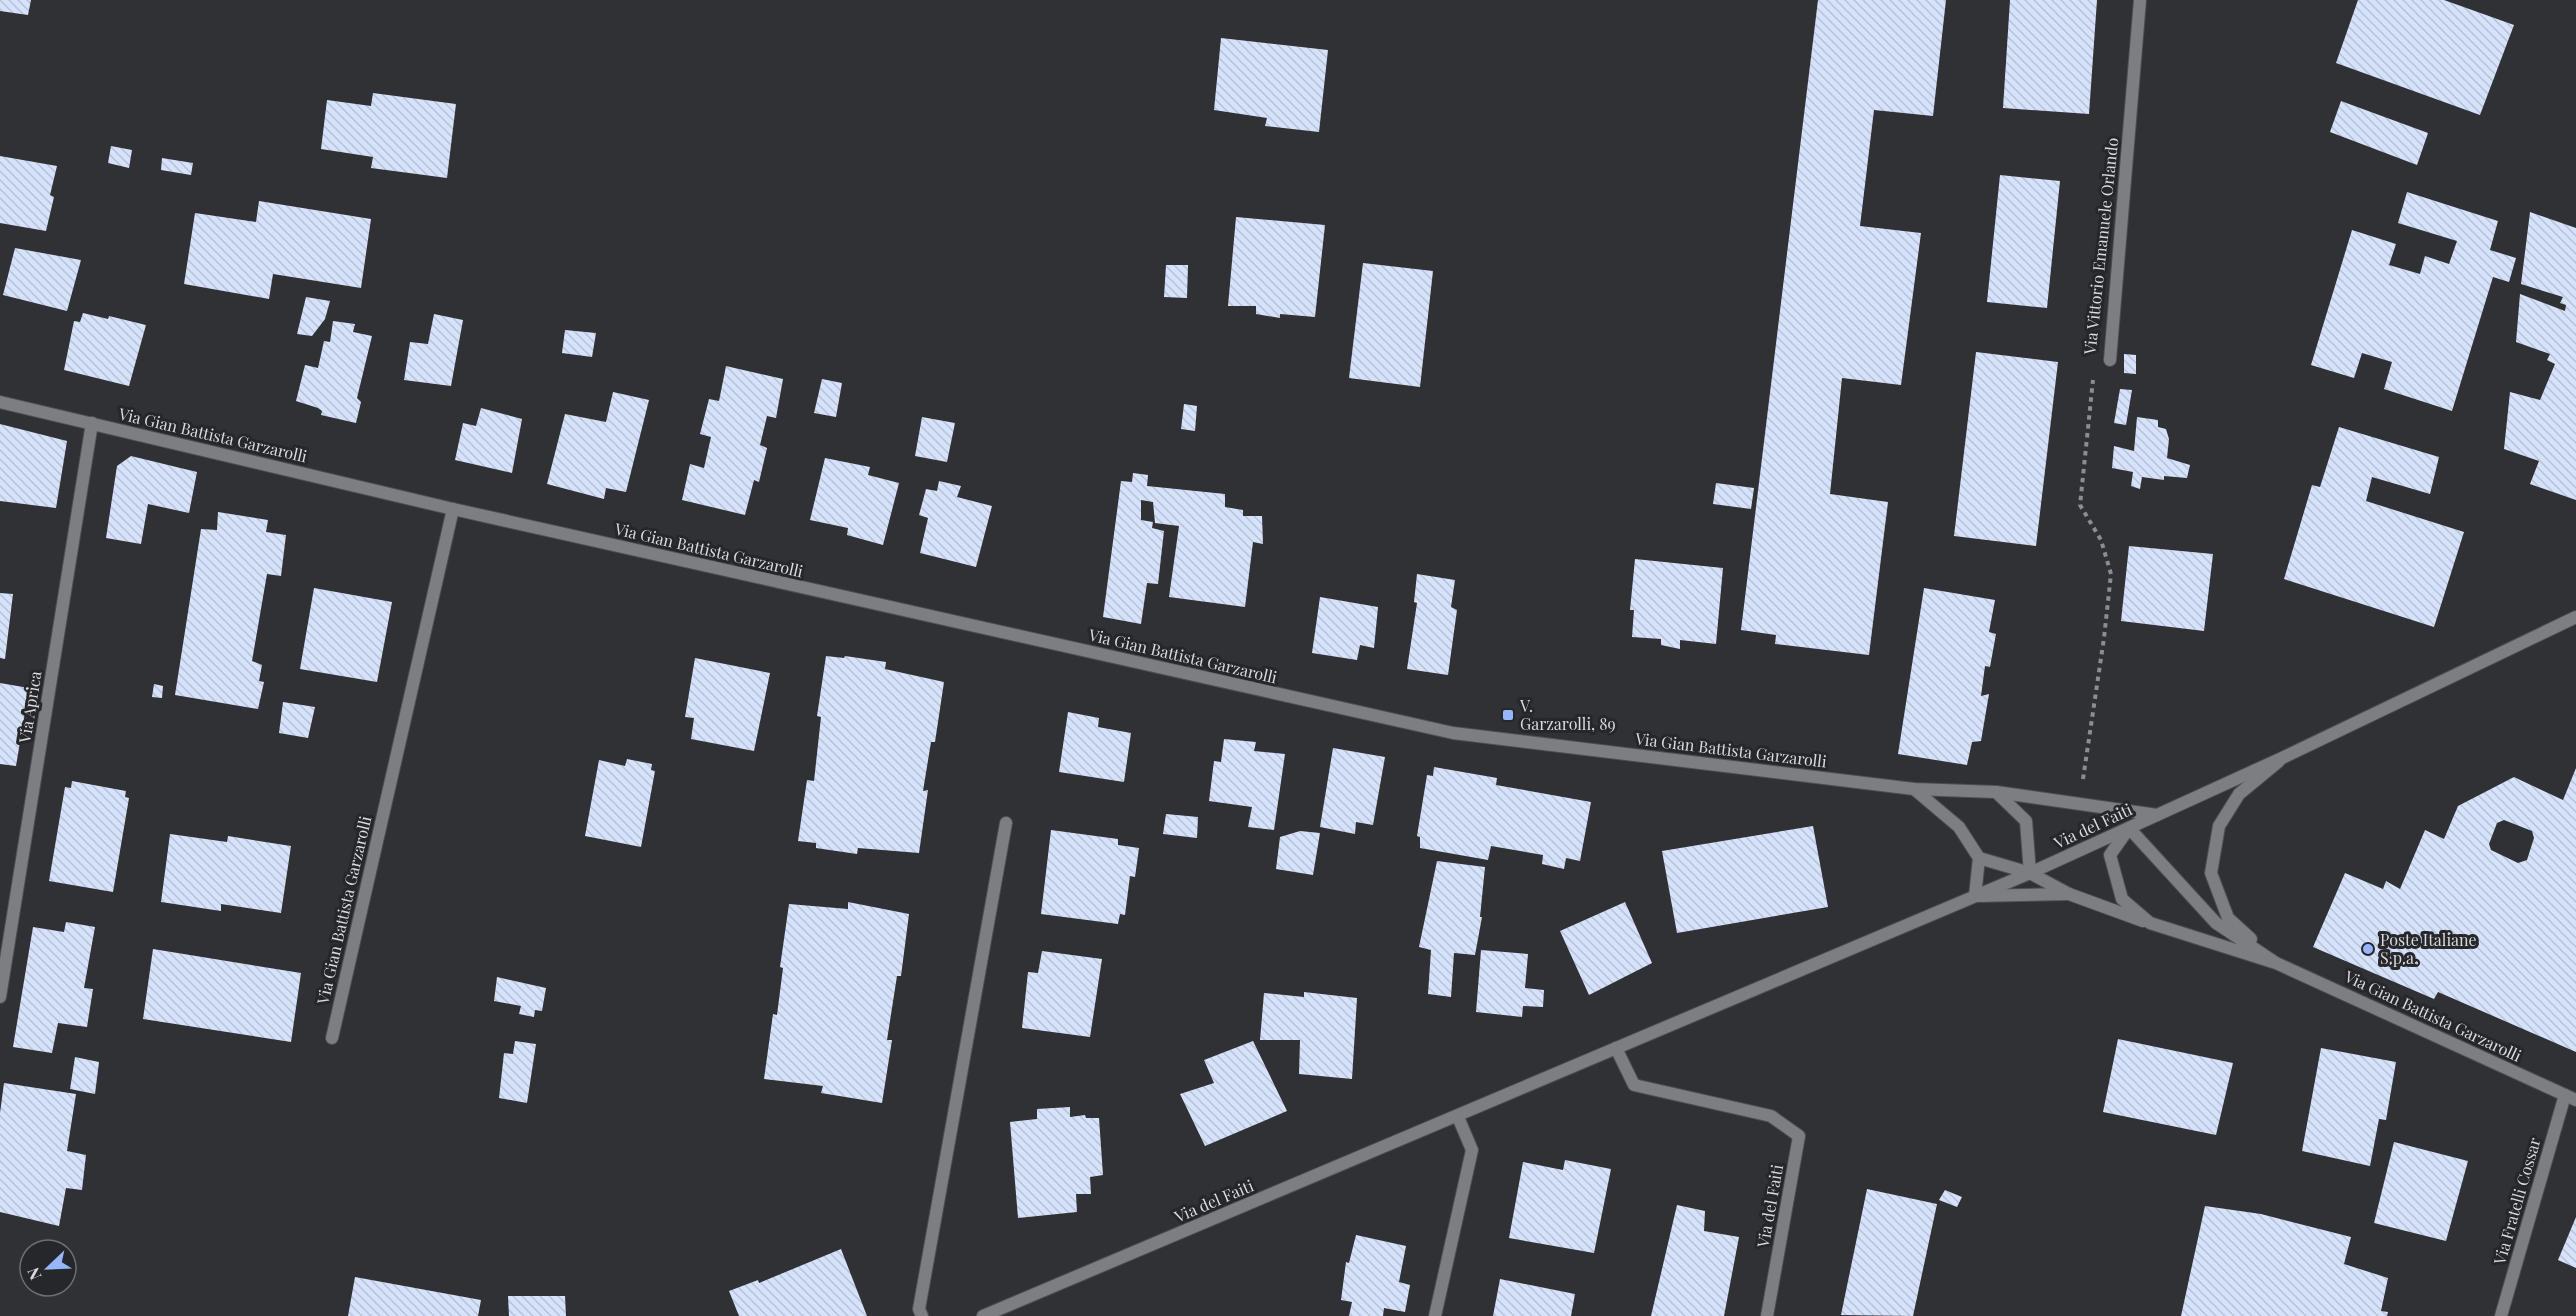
<svg xmlns="http://www.w3.org/2000/svg" width="2576" height="1316" font-family="'Playfair Display',serif">
<defs>
<pattern id="building-back-hatch" width="6" height="6" patternUnits="userSpaceOnUse" patternTransform="scale(1.5)"><rect width="6" height="6" fill="#d6e2fb"/><path d="M-1 5l2 2M0 0l6 6M5-1l2 2" fill="none" stroke="#b8c2d6"/></pattern>
</defs>
<rect width="100%" height="100%" fill="#303134"/>
<g fill="url(#building-back-hatch)" fill-rule="evenodd">
<path d="M0,0H31L28,15L0,11Z"/>
<path d="M1818,0H1946L1933,116L1874,110L1860,226L1921,233L1901,385L1842,378L1830,494L1888,502L1869,655L1775,644L1776,635L1741,630Z"/>
<path d="M2010,0H2097L2089,114L2003,108Z"/>
<path d="M2358,0H2444L2514,25L2480,115L2336,63Z"/>
<path d="M1221,38L1328,50L1319,132L1265,126L1267,118L1214,110Z"/>
<path d="M373,93L456,104L447,178L371,168L373,157L321,149L327,100L371,106Z"/>
<path d="M2341,101L2428,133L2417,165L2330,132Z"/>
<path d="M111,146L132,150L129,168L108,163Z"/>
<path d="M0,156L57,166L50,195L54,197L46,231L0,223Z"/>
<path d="M162,158L193,163L191,175L161,170Z"/>
<path d="M2000,175L2060,181L2047,308L1987,302Z"/>
<path d="M2407,192L2498,221L2490,250L2516,258L2509,282L2493,277L2452,411L2384,389L2392,362L2362,353L2354,378L2311,365L2352,230L2396,244L2389,265L2420,274L2425,256L2449,264L2457,241L2398,223Z"/>
<path d="M259,201L371,219L361,288L273,274L269,299L184,284L195,213L256,222Z"/>
<path d="M2530,212L2576,228V500L2530,484L2539,461L2504,449L2510,392L2540,400L2555,364L2547,360L2550,354L2516,342L2520,294L2565,311L2566,305L2560,303L2563,297L2521,284Z"/>
<path d="M1236,217L1325,225L1315,317L1280,314V318L1256,314V306H1228Z"/>
<path d="M15,248L81,260L67,311L3,295Z"/>
<path d="M1363,263L1433,271L1420,387L1349,378Z"/>
<path d="M1166,265H1188L1187,298L1164,297Z"/>
<path d="M306,297L330,301L325,319L312,336L297,334Z"/>
<path d="M83,313L108,319L109,316L146,325L129,386L64,370L74,321L80,322Z"/>
<path d="M434,314L463,320L451,386L404,380L410,342L428,344Z"/>
<path d="M333,321L355,324L353,332L372,336L357,398L361,402L356,423L321,415L322,411L318,408L296,401L305,365L318,368L324,341L330,342Z"/>
<path d="M565,330L596,333L592,357L562,353Z"/>
<path d="M1976,352L2058,362L2036,546L1954,536Z"/>
<path d="M2124,354L2136,355V374L2124,373Z"/>
<path d="M726,366L783,379L776,418L767,416L760,445L767,448L759,482L754,480L745,515L682,500L690,464L704,468L711,437L700,434L709,399L719,401Z"/>
<path d="M822,379L842,383L836,417L814,413Z"/>
<path d="M2120,389L2132,390L2126,425L2114,423Z"/>
<path d="M613,392L649,400L626,492L606,488L604,499L547,484L565,414L606,422Z"/>
<path d="M1184,404L1197,406L1195,431L1181,429Z"/>
<path d="M481,408L522,419L512,473L455,460L463,423L476,426Z"/>
<path d="M922,417L955,423L947,462L915,456Z"/>
<path d="M2137,417L2158,420V427L2166,429L2169,439L2167,458L2190,465L2187,478L2164,476V480L2142,477L2140,489L2131,486L2133,472L2112,468L2114,446L2134,451Z"/>
<path d="M0,424L67,441L56,508L0,501Z"/>
<path d="M2339,427L2439,457L2430,494L2372,477L2366,501L2464,532L2434,627L2284,579L2312,485L2320,487Z"/>
<path d="M131,456L197,472L189,513L148,504L141,544L106,538L117,466Z"/>
<path d="M825,458L870,467L868,475L899,483L883,545L847,535L848,528L810,520Z"/>
<path d="M1133,473L1148,475L1147,486L1225,494V507L1243,510V516H1262L1263,544L1253,542L1245,607L1169,597L1179,526L1155,523L1153,502L1141,500V520L1153,522L1152,528L1164,531L1158,584L1147,583L1141,624L1103,617L1121,481L1132,482Z"/>
<path d="M939,481L961,486L957,497L992,506L976,567L920,553L928,518L919,515L926,489L937,491Z"/>
<path d="M1716,483L1754,488L1751,509L1713,504Z"/>
<path d="M218,512L268,520L266,532L286,535L281,576L267,574L252,661L262,665L259,681L264,682L258,709L175,695L201,529L217,530Z"/>
<path d="M2129,546L2213,554L2204,631L2121,621Z"/>
<path d="M1635,559L1723,568L1716,644L1680,640V649L1661,645V639L1632,637L1634,610H1630Z"/>
<path d="M1417,574L1455,580L1451,607L1457,610L1448,675L1407,669L1417,603L1414,602Z"/>
<path d="M314,588L392,602L377,682L300,669Z"/>
<path d="M1924,588L1995,600L1989,632L1996,634L1990,667L1985,666L1981,696L1989,694L1981,741L1972,742L1967,765L1898,754Z"/>
<path d="M0,593L13,594L5,659L0,658Z"/>
<path d="M1320,597L1378,607L1374,648L1360,645L1357,660L1312,653Z"/>
<path d="M826,656L844,658L845,656L886,662L885,669L944,682L935,742H931L923,791L928,790L919,853L858,848L857,854L816,848V843L798,841L807,780L814,781L821,717L817,716Z"/>
<path d="M695,658L770,673L754,751L691,739L694,718L685,717Z"/>
<path d="M0,683L29,688L16,766L0,764Z"/>
<path d="M154,684L163,686L162,698L152,697Z"/>
<path d="M283,702L315,707L308,738L279,733Z"/>
<path d="M1068,712L1099,718L1098,727L1131,733L1124,782L1059,772Z"/>
<path d="M1224,739L1256,742L1254,751L1285,754L1274,830L1248,827L1252,807L1209,801L1214,761L1221,762Z"/>
<path d="M1333,748L1385,757L1373,825L1356,822L1355,834L1320,827Z"/>
<path d="M627,759L652,764L651,770L655,771L641,847L585,836L599,760L625,766Z"/>
<path d="M1434,767L1497,778L1496,785L1591,802L1580,861L1566,858L1564,869L1542,864L1543,855L1491,846L1488,860L1420,848V837L1417,836L1427,775L1433,776Z"/>
<path d="M2576,768V1052L2438,992L2434,999L2313,947L2345,873L2383,889L2386,881L2400,889L2425,830L2444,839L2458,806L2514,777L2563,800ZM2504,820L2532,831L2534,838L2527,860L2518,863L2491,850L2489,844L2497,823Z"/>
<path d="M72,781L126,791L125,797L129,798L113,892L49,881L65,787L71,788Z"/>
<path d="M1166,814L1198,817L1197,838L1163,834Z"/>
<path d="M1813,826L1828,907L1677,933L1662,851Z"/>
<path d="M1051,830L1118,839V845L1139,848L1135,877L1130,876L1125,915L1120,914L1118,924L1041,914Z"/>
<path d="M1300,831L1320,833L1313,875L1276,869L1280,837Z"/>
<path d="M170,834L227,842L228,836L291,846L281,913L221,904V911L161,902Z"/>
<path d="M1437,861L1485,867L1480,917H1482L1475,955L1454,953L1451,997L1428,994L1431,950L1419,947Z"/>
<path d="M848,902L909,914L901,976H897L887,1040H892L882,1103L821,1093L823,1086L764,1079L773,1014L777,1015L783,968L780,967L789,904L848,909Z"/>
<path d="M1625,902L1652,963L1589,995L1560,931Z"/>
<path d="M66,922L95,927L84,988L93,989L87,1027L58,1023L52,1053L13,1047L33,927L64,932Z"/>
<path d="M153,949L301,973L291,1042L143,1019Z"/>
<path d="M1481,950L1528,954L1525,988L1544,990L1543,1007L1523,1006L1522,1017L1476,1012Z"/>
<path d="M1042,951L1102,959L1090,1037L1022,1028L1028,972L1038,973Z"/>
<path d="M497,977L546,988L542,1011L535,1010L534,1017L519,1014L521,1006L494,1001Z"/>
<path d="M1304,992L1357,998L1352,1079L1299,1074L1300,1040H1260L1264,993L1304,997Z"/>
<path d="M2118,1039L2233,1063L2216,1135L2103,1112Z"/>
<path d="M515,1041L536,1044L527,1103L499,1098L504,1053L513,1054Z"/>
<path d="M1253,1041L1287,1111L1205,1146L1180,1094L1214,1083L1204,1060Z"/>
<path d="M2321,1048L2396,1062L2386,1120L2379,1119L2370,1166L2302,1151Z"/>
<path d="M75,1057L99,1062L95,1094L70,1089Z"/>
<path d="M4,1083L76,1094L67,1151L86,1155L82,1190L66,1188L59,1226L0,1212V1113Z"/>
<path d="M1070,1107V1117L1085,1115L1086,1118H1099L1103,1175L1090,1177L1091,1194H1076L1077,1212L1018,1218L1010,1122L1037,1119V1109Z"/>
<path d="M2394,1142L2468,1161L2446,1241L2374,1223Z"/>
<path d="M1565,1160L1611,1169L1594,1253L1509,1238L1523,1162L1563,1170Z"/>
<path d="M1867,1189L1937,1204L1913,1316L1841,1315Z"/>
<path d="M1945,1190L1962,1197L1957,1207L1939,1200Z"/>
<path d="M1677,1205L1705,1211L1704,1231L1739,1237L1724,1316H1651Z"/>
<path d="M2205,1206L2261,1214L2351,1237L2344,1264L2388,1278L2381,1311L2388,1312L2387,1316H2181Z"/>
<path d="M2576,1217V1268L2558,1260Z"/>
<path d="M1356,1235L1406,1246L1399,1282L1410,1285L1405,1312L1384,1308L1383,1316H1349L1352,1302L1341,1300L1346,1262L1349,1263Z"/>
<path d="M841,1249L867,1316H739L729,1291L758,1280L759,1283Z"/>
<path d="M355,1277L481,1300L478,1316H348Z"/>
<path d="M1500,1279L1575,1294L1571,1316H1493Z"/>
<path d="M508,1296H565L566,1316H509Z"/>
</g>
<g fill="none" stroke-linecap="round" stroke-linejoin="round">
<g stroke="#4e4f51" stroke-width="14">
<g id="minor">
<path d="M2110,360L2140,0"/>
<path d="M0,402L453,509L1453,733L1914,789L1996,792L2157,815"/>
<path d="M1914,789L1959,827L1979,858L1975,896L2069,894"/>
<path d="M1996,792L2026,821L2030,873"/>
<path d="M1979,858L2030,873L2069,894L2143,921"/>
<path d="M2251,939L2228,918L2211,873L2219,826L2239,794L2279,761"/>
<path d="M2276,963L2216,923L2129,828L2110,855L2122,899L2150,923L2276,963L2576,1100"/>
<path d="M0,997L92,423"/>
<path d="M332,1038L453,509"/>
<path d="M1616,1048L1634,1085L1771,1116L1799,1136L1767,1316"/>
<path d="M922,1316L919,1309L1006,823"/>
<path d="M1435,1316L1472,1150L1458,1117"/>
<path d="M2501,1316L2565,1095"/>
</g>
</g>
<g stroke="#4e4f51" stroke-width="14">
<path id="tertiary" d="M983,1316L2030,873L2282,758L2576,617"/>
</g>
<path stroke="#8c8d8f" stroke-width="4" stroke-dasharray="4.5 4.5" stroke-linecap="butt" d="M2083,779L2104,638L2111,574L2101,540L2080,505L2093,380"/>
<use href="#minor" stroke="#7c7e81" stroke-width="12"/>
<use href="#tertiary" stroke="#7c7e81" stroke-width="12"/>
</g>
<g fill="#97b6fd" stroke="#26272a" stroke-width="2">
<rect x="1502" y="709" width="12" height="12" rx="3"/>
<circle cx="2368" cy="949" r="6"/>
</g>
<g text-anchor="middle" stroke-width="6" stroke-linejoin="round" paint-order="stroke">
<g font-size="16" fill="#d9dadb" stroke="#26272a">
<text transform="translate(2101 246) rotate(-84)" y="6">Via Vittorio Emanuele Orlando</text>
<text transform="translate(213 435) rotate(13)" y="6">Via Gian Battista Garzarolli</text>
<text transform="translate(709 550) rotate(13)" y="6">Via Gian Battista Garzarolli</text>
<text transform="translate(1183 656) rotate(13)" y="6">Via Gian Battista Garzarolli</text>
<text transform="translate(30 707) rotate(-81)" y="6">Via Aprica</text>
<text transform="translate(1731 750) rotate(7)" y="6">Via Gian Battista Garzarolli</text>
<text transform="translate(2093 826) rotate(-25)" y="6">Via del Faiti</text>
<text transform="translate(344 910) rotate(-77)" y="6">Via Gian Battista Garzarolli</text>
<text transform="translate(2433 1016) rotate(25)" y="6">Via Gian Battista Garzarolli</text>
<text transform="translate(1214 1201) rotate(-23)" y="6">Via del Faiti</text>
<text transform="translate(2517 1201) rotate(-74)" y="6">Via Fratelli Cossar</text>
<text transform="translate(1770 1206) rotate(-80)" y="6">Via del Faiti</text>
</g>
<g font-size="16" fill="#d9dadb" stroke="#26272a" text-anchor="start">
<text x="1520" y="712">V.<tspan x="1520" dy="18">Garzarolli, 89</tspan></text>
<text x="2380" y="946">Poste Italiane<tspan x="2380" dy="18">S.p.a.</tspan></text>
</g>
</g>
<g transform="translate(48 1268) rotate(247)"><circle r="28" fill="#26272a" stroke="#6e6f71" stroke-width="1.5"/>
<path d="M0-4.5L10 22L0 15L-10 22Z" fill="#97b6fd"/>
<text y="-9" font-size="16" font-weight="bold" text-anchor="middle" fill="#d9dadb">N</text>
</g>
</svg>
